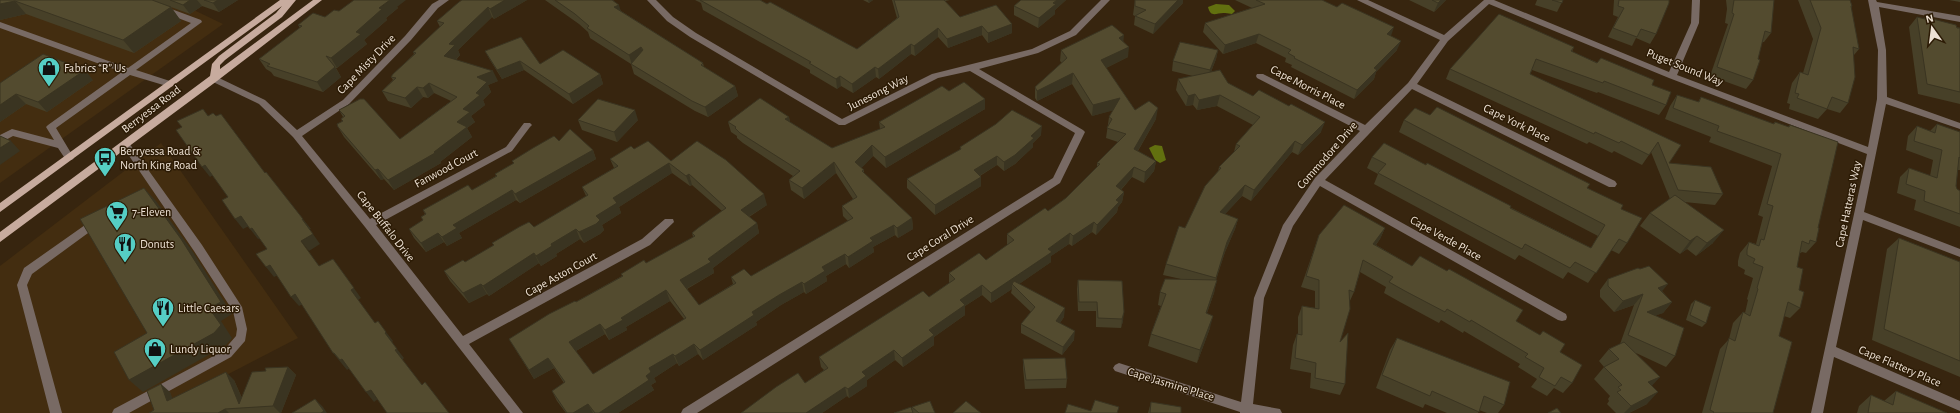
<svg xmlns="http://www.w3.org/2000/svg" width="1960" height="413" font-family="'Alegreya Sans',sans-serif">
<rect width="100%" height="100%" fill="#37250f"/>
<g fill="#432d10">
<path d="M0,0H173L223,24L0,183Z"/>
<path d="M161,143L298,338L153,413H0V266Z"/>
</g>
<g fill="#62700f">
<path d="M1216,4L1229,5L1235,11L1232,14C1230,14 1228,13 1225,13C1217,12 1211,19 1208,7Z"/>
<path d="M1155,145L1162,146L1166,160L1160,163L1155,160L1149,148Z"/>
</g>
<g fill="none" stroke-linecap="round" stroke-linejoin="round">
<g fill="#786a64" fill-rule="evenodd">
<path d="M135,0H147L201,20L202,22L136,70L173,82L175,84L173,86L170,87L130,75L56,128L74,158L72,160H66L58,148L13,136L0,143V135L12,129L54,140L46,127L48,125L122,72L0,28V22L128,68L191,23L136,2Z"/>
<path d="M439,0H449L438,8L411,40L349,104L302,136L370,219L506,147L524,123H530L532,125L530,127L512,151L376,225L463,336L642,239L665,219H673L674,222L650,245L469,344L523,413H510L365,227L293,137L259,104L211,81L210,79L214,76L217,77L265,100L297,130L343,100L405,36L432,4Z"/>
<path d="M647,0H656L673,17L696,33L842,119L932,74L1032,49L1070,31L1101,0H1110L1076,35L1038,53L979,69L1083,130L1085,132L1060,183L697,413H681L683,409L1053,178L1075,133L970,71L938,78L845,125H839L690,37L667,21Z"/>
<path d="M1357,0H1368L1444,35L1484,0H1494L1669,72L1691,23L1692,0H1700L1699,23L1677,75L1868,147L1877,99L1878,50L1868,0H1876L1877,2L1960,16V22L1879,7L1886,50L1887,97L1960,123V129L1886,104L1864,212L1960,249V257L1863,220L1836,347L1960,401V411L1834,357L1823,413H1811L1867,154L1669,78L1489,4L1448,41L1417,84L1615,181L1617,184L1615,187H1609L1412,89L1325,180L1566,314L1567,317L1566,320L1562,321L1558,320L1320,186L1293,226L1264,298L1253,404L1280,409L1282,413H1240V412L1115,371L1113,368L1115,365L1119,363L1241,402L1254,298L1283,225L1315,178L1360,131L1257,78L1256,76L1257,74H1263L1365,125L1408,83L1440,40Z"/>
<path d="M126,142L129,143L202,245L242,307L247,329L245,341L231,357L129,413H112L114,409L223,351L236,336L237,329L233,311L194,251L123,147L121,145Z"/>
<path d="M95,218L99,219L100,222L99,225L32,274L27,285L62,413H50L17,285L24,268Z"/>
</g>
<path fill="#c7ab9e" fill-rule="evenodd" d="M280,0H296L282,17L225,60L220,65V69L313,0H322L217,81L0,242V232L210,76L212,64L219,56L276,13L282,6L0,212V203Z"/>
</g>
<g fill="#474028" fill-rule="evenodd">
<path d="M0,0H238L219,12L202,6L190,14L171,7L181,21L134,53L26,14L0,20Z"/>
<path d="M527,0L494,19L492,17L458,50L460,55L456,60L498,81L488,85L491,92L483,100L485,105L471,116L475,122L467,128L472,137L440,162L441,163L394,190L384,179L381,180L344,137L338,127L342,121L341,119L343,117L339,110L400,139L451,101L434,93L428,98L423,97L411,108L388,101L382,91L393,80L391,77L414,54L413,52L440,27L437,21L459,2Z"/>
<path d="M545,0H613L621,11L703,63L704,67L735,86L738,96L708,117L695,111L634,74L631,64L590,38L588,32L579,24Z"/>
<path d="M695,0H760L857,49L897,18L892,0H950L945,1L960,17L1012,33L988,43L982,35L948,48L938,37L915,56L911,54L879,79L876,77L853,93L841,86L837,89L810,73V70L703,10L701,3Z"/>
<path d="M863,0H873L869,3Z"/>
<path d="M1021,0H1066L1055,10V14L1038,28L1014,15V6Z"/>
<path d="M1135,0H1183V3L1153,34L1134,25L1135,16L1133,15Z"/>
<path d="M1235,0H1322L1391,36L1397,50L1376,72L1374,79L1354,99L1291,67L1292,65L1285,62L1286,58L1256,43L1223,54L1203,32L1205,23L1252,8Z"/>
<path d="M1409,0H1446L1434,12Z"/>
<path d="M1537,0H1563L1557,12L1535,5Z"/>
<path d="M1614,0H1669L1656,34L1650,44L1636,38L1632,46L1608,37L1618,17L1613,15Z"/>
<path d="M1726,0H1774L1771,33L1764,42H1762L1758,59L1753,80L1746,89L1710,76L1728,24L1725,23L1727,9Z"/>
<path d="M1798,0H1850L1852,6L1851,8L1859,49L1854,55L1848,103L1840,113L1827,109L1818,119L1789,109L1790,104L1787,103L1792,83L1800,72L1803,73L1813,39Z"/>
<path d="M1949,0H1960V2Z"/>
<path d="M397,7L398,8L386,18L387,20L364,40L367,44L337,68H336L341,77L323,92L274,76L271,72L266,69L259,59L300,28L298,25L325,17L339,11Z"/>
<path d="M1917,17L1924,19L1925,17L1960,28V104L1918,94L1909,27Z"/>
<path d="M1123,41L1128,57L1106,68L1135,110L1156,119L1138,151L1156,161L1154,171L1144,183L1132,177L1121,190L1124,192L1122,202L1118,207L1117,212L1096,235L1092,232L1072,246L1069,244L1051,256V262L1019,284L1064,317L1060,323L1074,340L1062,355L1021,333V324L1031,312L1011,293L1012,289L991,303L982,295L965,306V315L934,337V345L903,367L895,360L867,380V386L849,398L847,396L822,413L805,383L824,370L821,367L819,357L929,297L949,283V273L986,260L1008,245L1007,244V234L1048,211L1066,198L1097,167V163L1118,142L1106,138L1109,117L1113,110L1092,116L1072,84L1037,101L1035,98V87L1062,63L1060,61L1061,50Z"/>
<path d="M1574,47L1572,52L1652,85L1666,105L1659,115L1598,92L1597,93L1532,70L1530,74L1681,145L1669,163L1723,194L1715,205L1684,202L1713,243L1696,256L1687,249L1680,254L1640,226L1650,213L1670,199L1651,152L1642,165L1614,151L1612,153L1589,142L1587,144L1446,79L1450,69Z"/>
<path d="M1218,50L1216,59L1211,72L1228,83L1321,132L1298,155L1292,152L1251,201L1242,196L1225,214L1238,219L1235,229L1225,252L1216,280L1214,293L1207,313L1210,328L1197,363L1148,346L1151,334L1161,306L1158,305L1160,292L1181,279L1163,275L1166,264L1185,228L1218,172L1219,167L1234,152L1236,144L1253,125L1217,106L1197,110L1193,105L1186,106L1176,90L1178,79L1193,76L1172,71L1173,61Z"/>
<path d="M485,51L540,64L600,74L603,84L573,104L524,70L502,79L490,60Z"/>
<path d="M93,80L47,112L26,104L0,122V83Z"/>
<path d="M949,91L985,99V109L886,168L873,156L861,168L864,170V173L912,218L913,229L898,238L895,235L873,247L874,252L849,268L846,264L826,276L827,281L806,294L804,292L781,305L756,322L757,325L703,360L698,354L679,366L677,363L654,378L656,382L651,385L654,390L618,413H566L557,401L552,391L564,383L554,368L534,379L509,339L622,276L621,274L646,263L693,237L692,233L722,211L692,185L690,186L672,173L619,207L621,213L602,225L604,230L600,234L584,243L580,239L556,254L557,256L541,266L539,263L489,296L487,294L469,303L450,281L444,271L465,262L494,245L492,243L534,227L586,196L582,187L614,168L610,159L634,149L671,161L767,205L749,217L757,223L759,233L713,268L714,273L687,289L699,305L733,284L731,277L751,276L848,221L843,216L842,206L853,199L836,173L804,199L791,190L789,180L793,176L743,143L737,138V136L731,132L728,122L789,117L790,122L832,148L880,129L879,122ZM670,301L684,319L593,374L576,351L605,334L609,340L627,330L626,327Z"/>
<path d="M1677,95L1698,102L1701,97L1773,124L1775,122L1788,127L1790,125L1818,228L1816,242L1806,253L1802,252L1799,254L1797,267L1800,308L1790,318L1784,316L1779,336L1773,413H1702L1720,349L1729,339L1733,323L1743,312L1745,313L1748,300L1747,299L1753,278L1744,274L1745,270L1738,266V261L1740,253L1749,242L1756,244L1763,217L1758,215L1772,166L1709,142L1711,137L1665,119L1670,106Z"/>
<path d="M1430,115L1588,188L1621,209L1627,243L1619,254L1611,250L1588,283L1568,272L1563,279L1519,255L1515,260L1374,184L1378,174L1367,168L1372,157L1426,165L1591,248L1598,236L1399,132L1404,120Z"/>
<path d="M578,120H638L617,142L582,130Z"/>
<path d="M1937,124L1960,132V170H1958L1956,186L1957,189L1960,191V227L1914,210L1916,200L1897,193L1900,177L1909,168L1930,176L1933,160L1906,150L1908,136L1917,126L1930,131Z"/>
<path d="M1041,135L1033,143V147L1015,164L1004,171L997,165L980,176L981,177V186L935,215L907,188V179L960,150V147Z"/>
<path d="M559,141L593,150L596,159L520,203L516,200L459,233L462,238L447,246L444,242L426,252L414,238L409,229L423,220L421,217L425,214L423,210L472,190L496,176L495,174L514,163L512,161Z"/>
<path d="M1385,228L1380,239L1376,245L1412,266L1516,321L1560,352L1572,383L1563,393L1554,388L1547,396L1531,387L1537,379L1518,367L1520,364L1464,331L1463,333L1441,320L1439,323L1400,302L1384,293L1386,287L1360,272L1354,292L1349,303L1340,342L1345,384L1340,395L1310,388L1311,373L1290,369L1293,345L1297,334H1298V317L1302,306L1315,308V291L1301,287L1319,235Z"/>
<path d="M1899,238L1960,262V377L1872,340L1887,249Z"/>
<path d="M1608,279L1662,291L1672,302L1663,313L1656,315L1675,356L1666,367L1636,353L1652,386L1647,404L1629,413H1616L1607,404L1609,401L1608,399L1610,396L1594,379L1604,367L1599,361L1609,349L1620,344L1634,305L1614,312L1600,297V290Z"/>
<path d="M1078,280L1122,281L1123,321L1121,328L1096,327V311H1078L1077,289Z"/>
<path d="M1695,300L1706,323L1702,327L1686,320L1691,304Z"/>
<path d="M1397,338L1504,405L1498,413H1487L1479,410L1478,413H1447L1425,404L1423,408L1376,388L1390,350Z"/>
<path d="M1023,359L1067,379L1066,388L1025,389L1023,368Z"/>
<path d="M288,367L296,375L281,413H149L154,410L170,392L172,399L234,380L242,398L266,371Z"/>
<path d="M1896,391L1947,413H1857L1859,406L1871,395L1884,401Z"/>
<path d="M1151,402L1181,413H1148Z"/>
<path d="M912,407L935,413H894L912,410Z"/>
</g>
<g fill="#3a3421">
<path d="M190,0H197L202,6L190,14L183,5Z"/>
<path d="M218,0H238L219,12L213,3Z"/>
<path d="M390,0H406L397,7L398,8L386,18L387,20L364,40L367,44L337,68L331,58L356,32L379,8Z"/>
<path d="M505,0H527L494,19L490,9Z"/>
<path d="M868,0H873L869,3Z"/>
<path d="M1057,0H1066L1055,10V14L1038,28L1039,18Z"/>
<path d="M1178,0H1183V3L1153,34L1155,24Z"/>
<path d="M1441,0H1446L1434,12L1438,3Z"/>
<path d="M15,1L26,14L0,20V4Z"/>
<path d="M619,5L622,15L614,7Z"/>
<path d="M171,7L181,21L134,53L123,40Z"/>
<path d="M488,7L492,17L458,50L460,55L449,66L444,56L449,44Z"/>
<path d="M1012,24V33L988,43V33Z"/>
<path d="M982,26V35L948,48L947,39Z"/>
<path d="M1394,27L1391,36L1387,34Z"/>
<path d="M938,28V37L915,56L914,46Z"/>
<path d="M1259,34L1256,43L1223,54L1225,45Z"/>
<path d="M1124,35L1123,46L1119,38Z"/>
<path d="M1401,41L1397,50L1376,72L1374,79L1354,99L1357,90L1374,68Z"/>
<path d="M911,44V54L879,79L878,69Z"/>
<path d="M641,47L644,57L632,65L629,55Z"/>
<path d="M1129,47L1128,57L1100,71L1101,60Z"/>
<path d="M1218,50L1216,59L1208,79L1210,70Z"/>
<path d="M520,61L524,70L502,79L497,70Z"/>
<path d="M335,67L341,77L323,92L317,82Z"/>
<path d="M875,67L876,77L853,93L852,84Z"/>
<path d="M85,70L93,80L47,112L38,102Z"/>
<path d="M493,71L498,81L488,85L491,92L483,100L485,105L471,116L475,122L467,128L472,137L440,162L441,163L394,190L388,180L434,152L457,122L463,109L476,93L477,77Z"/>
<path d="M1073,73L1072,84L1037,101V91Z"/>
<path d="M600,74L603,84L573,104L569,94Z"/>
<path d="M840,76L841,86L837,89L836,79Z"/>
<path d="M429,83L434,93L428,98L423,88Z"/>
<path d="M735,86L738,96L708,117L705,107Z"/>
<path d="M417,87L423,97L411,108L405,98Z"/>
<path d="M16,94L26,104L0,122V105Z"/>
<path d="M1195,94L1193,105L1186,106L1188,96Z"/>
<path d="M1220,95L1217,106L1197,110L1199,100Z"/>
<path d="M1120,98L1119,109L1092,116L1093,105Z"/>
<path d="M985,99V109L886,168L885,157Z"/>
<path d="M1158,108L1156,119L1133,159L1134,149Z"/>
<path d="M635,110L638,120L617,142L614,132Z"/>
<path d="M789,117L791,127L785,119Z"/>
<path d="M1325,122L1321,132L1298,155L1302,145Z"/>
<path d="M1042,126L1041,135L1033,143V147L1015,164L1004,171V162Z"/>
<path d="M11,141L20,151L0,165V148Z"/>
<path d="M1295,141L1292,152L1251,201L1254,190Z"/>
<path d="M872,145L873,156L857,173L855,162Z"/>
<path d="M593,150L596,159L520,203L515,194Z"/>
<path d="M997,156V165L974,179V170Z"/>
<path d="M1156,161L1154,171L1144,183L1145,172Z"/>
<path d="M834,162L836,173L804,199L802,188Z"/>
<path d="M669,163L672,173L619,207L621,213L602,225L604,230L600,234L584,243L579,232L613,198Z"/>
<path d="M205,165L213,175L210,177L202,167Z"/>
<path d="M1134,167L1132,177L1114,197L1116,186Z"/>
<path d="M378,169L384,179L381,180L375,170Z"/>
<path d="M689,174L692,185L690,186L686,176Z"/>
<path d="M981,177V186L935,215V205Z"/>
<path d="M1245,185L1242,196L1217,223L1220,212Z"/>
<path d="M144,188L156,201L193,252L232,314L221,321L232,338L226,345L143,392L129,380L209,308Z"/>
<path d="M512,190L516,200L459,233L462,238L447,246L442,237L453,225Z"/>
<path d="M1124,192L1122,202L1118,207L1117,212L1096,235L1097,225L1116,200Z"/>
<path d="M764,194L767,205L743,220L741,210Z"/>
<path d="M241,216L249,226L243,229L235,219Z"/>
<path d="M912,218L913,229L898,238L897,228Z"/>
<path d="M302,219H303L311,229H309Z"/>
<path d="M1238,219L1235,229L1225,252L1213,288L1227,242Z"/>
<path d="M1094,222L1092,232L1072,246L1073,236Z"/>
<path d="M757,223L759,233L713,268L714,273L684,290L680,280L708,259Z"/>
<path d="M894,225L895,235L873,247L874,252L849,268L848,257L870,238Z"/>
<path d="M252,228L260,238L258,239L250,229Z"/>
<path d="M1385,228L1380,239L1368,255L1373,244Z"/>
<path d="M576,229L580,239L556,254L557,256L541,266L536,256L551,244Z"/>
<path d="M1724,230L1713,243L1696,256L1707,243Z"/>
<path d="M438,233L444,242L426,252L421,243Z"/>
<path d="M1070,233L1069,244L1051,256V262L1015,287L1012,284V289L991,303V293L1048,249Z"/>
<path d="M313,234L320,244L309,251L301,241Z"/>
<path d="M1697,236L1687,249L1680,254L1690,241Z"/>
<path d="M534,253L539,263L489,296L483,286Z"/>
<path d="M845,254L846,264L826,276L827,281L806,294L804,284L822,267Z"/>
<path d="M333,259L361,298L358,300L351,290Z"/>
<path d="M270,265L278,275L274,277L266,267Z"/>
<path d="M1217,280L1214,293L1202,326L1206,313Z"/>
<path d="M802,282L804,292L781,305L756,322L757,325L703,360L700,350L752,312L779,295Z"/>
<path d="M481,284L487,294L469,303L463,293Z"/>
<path d="M1668,284L1659,295L1658,288Z"/>
<path d="M982,285V295L965,306V315L934,337V345L903,367L902,358L960,300Z"/>
<path d="M666,290L670,301L626,327L627,330L609,340L605,330L621,318Z"/>
<path d="M295,294L303,304L299,306L291,297Z"/>
<path d="M1643,294L1634,305L1614,312L1623,301Z"/>
<path d="M1672,302L1663,313L1638,322L1647,312Z"/>
<path d="M1065,308L1064,317L1055,330L1056,321Z"/>
<path d="M1124,312L1123,321L1121,328L1122,319Z"/>
<path d="M1213,316L1210,328L1197,363L1200,350Z"/>
<path d="M600,324L605,334L574,352L569,342Z"/>
<path d="M1075,331L1074,340L1062,355L1063,347Z"/>
<path d="M386,332L393,341L392,342L385,333Z"/>
<path d="M694,344L698,354L679,366L675,356Z"/>
<path d="M397,349L404,358L402,360L395,350Z"/>
<path d="M894,350L895,360L867,380V386L849,398L848,389L862,372Z"/>
<path d="M333,353H334L342,359L350,368L347,370Z"/>
<path d="M673,354L677,363L654,378L656,382L651,385L654,390L618,413H599L646,376L649,368Z"/>
<path d="M548,358L554,368L534,379L529,370Z"/>
<path d="M288,367L296,375L281,413H280L273,406Z"/>
<path d="M226,372L234,380L246,408L239,404Z"/>
<path d="M1660,377L1649,389L1648,382Z"/>
<path d="M161,384L170,392L177,410L167,401Z"/>
<path d="M845,387L847,396L822,413H806Z"/>
<path d="M371,390L378,399L374,402L366,392Z"/>
<path d="M1658,392L1647,404L1629,413H1624L1631,406Z"/>
<path d="M315,399L323,407L327,413H321Z"/>
<path d="M588,404L593,413H573Z"/>
<path d="M225,409L229,413H218Z"/>
</g>
<g fill="#534b2f" stroke="#3a3421" fill-rule="evenodd">
<path d="M0,0H152L171,7L123,40L15,1L0,4Z"/>
<path d="M170,0H190L183,5Z"/>
<path d="M204,0H218L213,3Z"/>
<path d="M354,0H390L379,8L382,9L356,32L361,34L331,58L326,56L335,67L317,82L267,66L270,64L259,59L302,26L298,25L313,13L325,17L334,10L339,11Z"/>
<path d="M462,0H505L490,9L488,7L449,44L455,45L444,56L493,71L477,77L487,82L476,93L480,95L463,109L470,112L457,122L467,127L434,152L435,153L388,180L378,169L375,170L338,127L337,124L343,121L341,119L345,116L339,110L360,99H364L400,139L457,97L429,83L423,88L417,87L405,98L382,91L396,78L391,77L393,74L416,53L413,52L444,23L437,21L459,2Z"/>
<path d="M555,0H612L619,5L614,7L703,63L701,65L735,86L705,107L692,101L631,64L643,50L641,47L629,55L587,28L589,26L575,14Z"/>
<path d="M700,0H760L767,4L770,2L857,49L899,17L894,0H944L960,17L996,5L1012,24L988,33L982,26L947,39L938,28L914,46L911,44L878,69L875,67L852,84L840,76L836,79L809,63L811,62Z"/>
<path d="M1021,0H1057L1053,3L1056,4L1039,18L1014,6Z"/>
<path d="M1135,0H1178L1155,24L1135,16L1146,10L1135,6Z"/>
<path d="M1256,0H1322L1337,7L1342,3L1394,27L1387,34L1401,41L1374,68L1377,70L1357,90L1294,58L1295,57L1288,53L1291,50L1259,34L1225,45L1205,23L1265,4Z"/>
<path d="M1432,0H1441L1438,3Z"/>
<path d="M1552,0H1563L1562,3Z"/>
<path d="M1619,0H1669V3L1656,34L1641,29L1637,37L1613,28L1624,8L1618,6Z"/>
<path d="M1734,0H1774L1771,33L1765,31L1758,59L1760,60L1753,80L1717,67L1734,14L1732,13Z"/>
<path d="M1810,0H1850L1852,6H1851L1859,49L1853,47L1855,77L1848,103L1832,97L1827,109L1797,98L1799,94L1795,93L1800,72L1808,75L1821,28Z"/>
<path d="M1499,14L1574,47L1571,51L1597,63L1601,58L1654,80L1652,85L1671,92L1666,105L1604,81L1603,83L1536,59L1530,74L1681,145L1669,163L1711,167L1723,194L1678,190L1658,142L1649,155L1621,141L1619,143L1595,132L1594,134L1450,69Z"/>
<path d="M1917,17L1925,19V17L1956,25L1957,28H1960V92L1927,84Z"/>
<path d="M1112,25L1124,35L1119,38L1129,47L1101,60L1135,110L1149,101L1158,108L1134,149L1156,161L1145,172L1134,167L1116,186L1124,192L1116,200L1119,202L1097,225L1094,222L1073,236L1070,233L1048,249L1052,252L991,293L982,285L960,300L965,305L929,330L934,335L902,358L894,350L862,372L866,376L848,389L845,387L806,413H741L776,387L798,373L805,383L828,368L819,357L923,291L929,297L955,279L949,273L979,253L986,260L1014,240L1007,234L1045,208L1048,211L1066,198L1100,164L1097,163L1126,134L1107,128L1112,119L1109,117L1120,98L1093,105L1073,73L1037,91L1035,87L1067,58L1061,50Z"/>
<path d="M521,37L540,64L563,50L600,74L569,94L520,61L497,70L485,51Z"/>
<path d="M1180,42L1218,50L1210,70L1173,61Z"/>
<path d="M43,54L85,70L38,102L16,94L0,105V83Z"/>
<path d="M1220,70L1228,83L1253,96L1259,90L1289,106L1291,104L1325,122L1302,145L1295,141L1254,190L1245,185L1220,212L1238,219L1227,242L1216,278L1166,264L1179,226L1185,228L1205,186L1221,168L1219,167L1240,146L1236,144L1260,117L1220,95L1199,100L1195,94L1188,96L1178,79Z"/>
<path d="M964,82L985,99L885,157L872,145L855,162L864,170L862,171L912,218L897,228L894,225L870,238L873,241L848,257L845,254L822,267L825,271L804,284L802,282L779,295L752,312L754,315L700,350L694,344L675,356L673,354L649,368L651,372L646,376L649,380L599,413H595L588,404L573,413H567L552,391L565,382L548,358L529,370L509,339L549,314L575,301L576,302L623,276L621,274L644,260L646,263L695,236L692,233L698,228L726,208L689,174L686,176L669,163L613,198L617,203L596,216L600,220L596,224L579,232L576,229L551,244L552,246L536,256L534,253L483,286L481,284L463,293L444,271L463,260L465,262L494,245L492,243L519,227L529,222L534,227L588,195L582,187L618,166L610,159L631,146L634,149L648,141L671,161L697,141L726,160L764,194L741,210L757,223L708,259L711,262L680,280L699,305L736,283L731,277L744,269L751,276L853,218L842,206L857,197L834,162L802,188L789,180L800,171L740,133L735,128L736,127L728,122L760,98L789,117L785,119L832,148L885,127L879,122L942,86L949,91ZM666,290L686,318L593,374L569,342L600,324L605,330L623,320L621,318Z"/>
<path d="M1677,95L1699,102L1701,97L1774,124L1775,122L1789,127L1790,125L1838,142L1818,228H1819L1816,242L1810,240L1809,244L1802,241L1797,267L1803,269L1799,290L1804,292L1800,308L1788,302L1779,336L1792,342L1773,413H1713L1714,412L1710,410L1729,338L1735,341L1743,312L1750,316L1758,289L1757,288L1763,267L1753,263L1755,259L1747,255V250L1749,242L1759,246L1761,239L1764,240L1773,206L1767,204L1781,154L1717,131L1719,126L1673,108Z"/>
<path d="M598,99L635,110L614,132L578,120Z"/>
<path d="M1437,107L1590,184L1587,188L1623,205L1621,209L1642,218L1627,243L1619,239L1596,273L1575,262L1570,268L1525,244L1522,249L1378,173L1386,164L1372,157L1384,143L1426,165L1427,163L1511,206L1510,208L1591,248L1605,225L1404,120L1415,108L1430,115Z"/>
<path d="M203,109L208,116L213,113L216,116L221,114L265,173L266,172L303,219H302L313,234L301,241L319,266L333,259L354,288L351,290L375,323L378,321L386,332L385,333L397,349L395,350L422,385L425,382L449,413H387L371,390L366,392L342,359L340,360L334,353H333L295,294L291,297L270,265L266,267L256,254L267,249L252,228L250,229L241,216L235,219L222,200L228,197L205,165L202,167L176,130L182,127L177,121Z"/>
<path d="M1012,110L1042,126L1031,136L1034,138L1015,155L1004,162L997,156L974,170L981,177L935,205L907,179L961,149L960,147L996,124Z"/>
<path d="M1937,124L1960,132V158L1959,157L1956,186L1957,189L1960,191V214L1924,201L1925,191L1906,184L1909,168L1937,178L1942,150L1914,141L1917,126L1935,133Z"/>
<path d="M570,129L593,150L515,194L512,190L453,225L457,228L442,237L438,233L421,243L409,229L423,220L421,217L426,214L423,210L468,185L472,190L497,176L495,174L514,163L512,161L533,148L554,136L559,141Z"/>
<path d="M0,136L11,141L0,148Z"/>
<path d="M144,188L181,239L221,302L209,308L221,325L214,333L129,380L114,352L147,333L80,219Z"/>
<path d="M1675,195L1724,230L1707,243L1697,236L1690,241L1650,213Z"/>
<path d="M1344,205L1385,228L1373,244L1412,266L1420,256L1447,271L1449,269L1523,310L1516,321L1540,335L1543,331L1565,344L1560,352L1582,365L1572,383L1561,377L1555,386L1539,377L1544,368L1525,357L1528,354L1471,320L1470,322L1447,309L1445,312L1405,291L1389,282L1393,277L1363,260L1354,292L1349,290L1350,309L1340,342L1348,333L1345,384L1315,378L1316,363L1295,358L1297,334L1302,335V306L1319,309V280L1306,276L1319,235Z"/>
<path d="M1899,238L1960,262V361L1884,329Z"/>
<path d="M1649,266L1668,284L1658,288L1672,302L1647,312L1684,328L1675,356L1628,335L1643,294L1623,301L1608,286V279L1638,268L1640,269Z"/>
<path d="M1165,279L1217,280L1206,313L1213,316L1200,350L1151,334L1166,294L1160,292Z"/>
<path d="M1078,280L1122,281L1124,312L1122,319L1098,318L1097,302H1079Z"/>
<path d="M1014,281L1065,308L1056,321L1075,331L1063,347L1021,324L1035,307L1012,284Z"/>
<path d="M1695,300L1711,307L1706,323L1690,315Z"/>
<path d="M1397,338L1510,382L1504,405L1484,396L1479,412L1432,391L1430,396L1382,375Z"/>
<path d="M1624,342L1660,377L1648,382L1658,392L1631,406L1617,392L1621,390L1618,387L1622,385L1604,367L1619,359L1609,349Z"/>
<path d="M1065,358L1067,379L1026,380L1023,359Z"/>
<path d="M288,367L273,406L225,409L218,413H149L154,410L147,391L161,384L167,401L226,372L239,404L252,372L266,371L265,368Z"/>
<path d="M1896,391L1947,413H1868L1871,395L1893,405Z"/>
<path d="M315,399L324,411L321,413H292Z"/>
<path d="M1095,400L1119,407L1117,413H1065L1068,404L1091,411Z"/>
<path d="M930,401L935,413H919L912,407Z"/>
<path d="M966,401L981,413H953Z"/>
<path d="M1151,402L1181,407V413H1150Z"/>
<path d="M911,407L913,413H894Z"/>
<path d="M1557,408L1561,413H1548Z"/>
</g>
<defs>
<g id="shop-pin" transform="scale(1.15)"><path d="M0 17L-7.5 6A9.5 9.5 0 1 1 7.5 6Z" fill="#55cec5" stroke="#2c1b05"/><path d="M-5-2.5h2.3a2.7 3.5 0 0 1 5.4 0H5L5.5 6h-11ZM-1.5-2.5h3a1.5 2.3 0 0 0-3 0Z" fill="#111"/></g>
<g id="bus-pin" transform="scale(1.15)"><path d="M0 17L-7.5 6A9.5 9.5 0 1 1 7.5 6Z" fill="#55cec5" stroke="#2c1b05"/><path d="M-5-6H5V4H4V6H2V4H-2V6H-4V4H-5ZM-3.5-4V0h7V-4ZM-3.5 1.2v1.5H-2V1.2ZM2 1.2v1.5H3.5V1.2Z" fill="#111"/></g>
<g id="supermarket-pin" transform="scale(1.15)"><path d="M0 17L-7.5 6A9.5 9.5 0 1 1 7.5 6Z" fill="#55cec5" stroke="#2c1b05"/><path d="M-6-5.5h2.5l.6 2H6L4.5 2H-2.5L-4.4-4H-6ZM-1.5 3.2a1.3 1.3 0 1 0 .1 0ZM3 3.2a1.3 1.3 0 1 0 .1 0Z" fill="#111"/></g>
<g id="restaurant-pin" transform="scale(1.15)"><path d="M0 17L-7.5 6A9.5 9.5 0 1 1 7.5 6Z" fill="#55cec5" stroke="#2c1b05"/><path d="M-5-6h1v4h1v-4h1v4h1v-4h1v5L-1.5 .5V6h-2V.5L-5-1ZM5-6V6H3V1.5H1.5Q1.5-4 5-6Z" fill="#111"/></g>
</defs>
<g fill-rule="evenodd">
<use href="#shop-pin" x="49" y="68"/>
<use href="#bus-pin" x="105" y="158"/>
<use href="#supermarket-pin" x="117" y="212"/>
<use href="#restaurant-pin" x="125" y="244"/>
<use href="#restaurant-pin" x="163" y="308"/>
<use href="#shop-pin" x="155" y="349"/>
</g>
<g text-anchor="middle" stroke-width="3" stroke-linejoin="round" paint-order="stroke">
<g font-size="12" fill="#ede1d4" stroke="#2c1b05">
<text transform="translate(366 64) rotate(-46)" y="4">Cape Misty Drive</text>
<text transform="translate(1685 67) rotate(22)" y="4">Puget Sound Way</text>
<text transform="translate(1308 87) rotate(27)" y="4">Cape Morris Place</text>
<text transform="translate(878 92) rotate(-27)" y="4">Junesong Way</text>
<text transform="translate(151 109) rotate(-37)" y="4">Berryessa Road</text>
<text transform="translate(1517 123) rotate(26)" y="4">Cape York Place</text>
<text transform="translate(1327 155) rotate(-49)" y="4">Commodore Drive</text>
<text transform="translate(446 168) rotate(-28)" y="4">Fanwood Court</text>
<text transform="translate(1848 204) rotate(-78)" y="4">Cape Hatteras Way</text>
<text transform="translate(386 226) rotate(52)" y="4">Cape Buffalo Drive</text>
<text transform="translate(940 238) rotate(-32)" y="4">Cape Coral Drive</text>
<text transform="translate(1446 238) rotate(29)" y="4">Cape Verde Place</text>
<text transform="translate(561 274) rotate(-29)" y="4">Cape Aston Court</text>
<text transform="translate(1900 366) rotate(23)" y="4">Cape Flattery Place</text>
<text transform="translate(1171 384) rotate(17)" y="4">Cape Jasmine Place</text>
</g>
<g font-size="12" fill="#ede1d4" stroke="#2c1b05" text-anchor="start">
<text x="64" y="72">Fabrics “R” Us</text>
<text x="120" y="155">Berryessa Road &amp;<tspan x="120" dy="14">North King Road</tspan></text>
<text x="132" y="216">7-Eleven</text>
<text x="140" y="248">Donuts</text>
<text x="178" y="312">Little Caesars</text>
<text x="170" y="353">Lundy Liquor</text>
</g>
</g>
<g transform="translate(1932 28) rotate(346)" stroke="#2c1b05" stroke-width="3" paint-order="stroke">
<path d="M0-3L7 15L0 10L-7 15Z" fill="#ede1d4"/>
<text y="-6" font-size="11" font-weight="bold" text-anchor="middle" fill="#ede1d4">N</text>
</g>
</svg>
